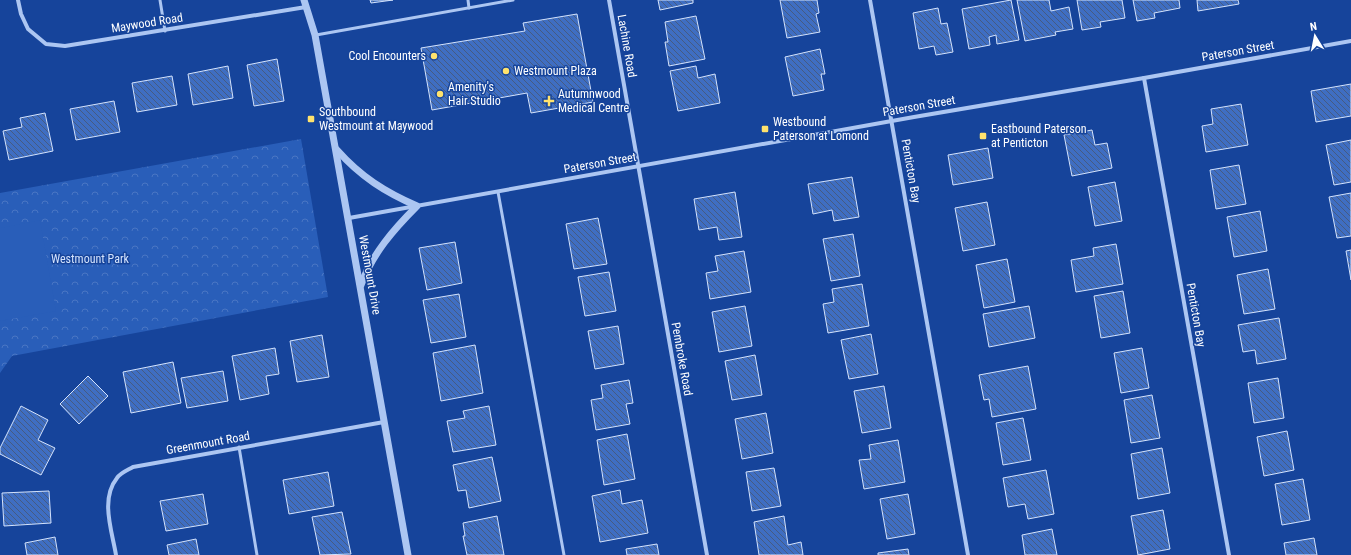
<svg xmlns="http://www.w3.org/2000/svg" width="1351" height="555" font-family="'Roboto Condensed',sans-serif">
<defs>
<pattern id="park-crowns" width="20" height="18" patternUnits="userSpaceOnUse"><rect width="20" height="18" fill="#295eb9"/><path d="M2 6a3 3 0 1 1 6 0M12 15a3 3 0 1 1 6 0" fill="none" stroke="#4976c4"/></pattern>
<pattern id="building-back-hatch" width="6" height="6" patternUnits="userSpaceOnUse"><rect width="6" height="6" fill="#3f6ec2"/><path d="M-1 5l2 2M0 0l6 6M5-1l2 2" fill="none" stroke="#465b81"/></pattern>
</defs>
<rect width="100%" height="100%" fill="#16449b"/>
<path fill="url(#park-crowns)" d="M301,139L328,297L12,356L0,373V193Z"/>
<path fill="#295eb9" d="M40,220L56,311L0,321V228Z"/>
<g fill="url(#building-back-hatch)" stroke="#d4e3fd">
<path d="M370,0H393L371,3Z"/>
<path d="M658,0H693V3L660,10Z"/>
<path d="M780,0H817L819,13L816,14L820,32L787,38Z"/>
<path d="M1011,0L1019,40L997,44L996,35L989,37L990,45L969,49L962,9Z"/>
<path d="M1017,0H1049L1051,11L1069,7L1073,29L1055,32L1056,35L1025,41Z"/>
<path d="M1077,0H1122L1125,18L1100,22L1101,27L1082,30Z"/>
<path d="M1133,0H1179L1180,8L1154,13L1155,18L1137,21Z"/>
<path d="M1197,0H1238L1239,4L1198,11Z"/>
<path d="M938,8L941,24L947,23L953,52L936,55L934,46L919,49L913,13Z"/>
<path d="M577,14L593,102L531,113L527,93L432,110L421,48L525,31L523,23Z"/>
<path d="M696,16L705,59L669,66L665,42H668L665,22Z"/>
<path d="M820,49L825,74H821L824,90L793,96L785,57Z"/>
<path d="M277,59L284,101L254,106L247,65Z"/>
<path d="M228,66L233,98L193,105L188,74Z"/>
<path d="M696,66L698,78L715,74L720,103L678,111L670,71Z"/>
<path d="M172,76L177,105L137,112L132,83Z"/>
<path d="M1351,84V116L1316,122L1311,91Z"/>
<path d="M114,101L120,132L76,140L70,109Z"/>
<path d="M1241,104L1248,145L1206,152L1202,126L1213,124L1211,109Z"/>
<path d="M45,113L53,151L9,160L3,131L22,127L20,118Z"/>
<path d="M1092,130L1095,145L1107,143L1112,168L1072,176L1064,135Z"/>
<path d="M1351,140V182L1334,185L1326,145Z"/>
<path d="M988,148L993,178L953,185L948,155Z"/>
<path d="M1239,165L1246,204L1216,209L1210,170Z"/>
<path d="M852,177L859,217L834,221L832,210L813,214L808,184Z"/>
<path d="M1115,182L1122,221L1095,226L1088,187Z"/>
<path d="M735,192L742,237L719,240L717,227L699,230L694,199Z"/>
<path d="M1351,193V236L1337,238L1329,197Z"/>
<path d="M987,202L995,245L963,251L955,208Z"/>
<path d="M1260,211L1267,251L1234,257L1227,217Z"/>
<path d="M598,218L607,264L574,269L566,224Z"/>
<path d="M853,234L860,276L831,281L823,239Z"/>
<path d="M455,242L462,283L427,290L419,248Z"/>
<path d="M1116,244L1123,284L1076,292L1071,260L1094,256L1093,248Z"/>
<path d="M1351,250V280L1346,251Z"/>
<path d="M744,251L751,292L710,299L706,273L718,271L715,256Z"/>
<path d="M1007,259L1015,302L984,308L976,265Z"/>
<path d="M1268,269L1275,309L1244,314L1237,275Z"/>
<path d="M609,272L616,311L585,316L578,277Z"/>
<path d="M862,284L869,326L828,333L823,304L834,302L832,289Z"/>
<path d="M1123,291L1130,333L1101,338L1094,296Z"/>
<path d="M459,294L466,337L431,343L423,300Z"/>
<path d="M745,306L752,346L719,352L712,312Z"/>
<path d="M1029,306L1035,338L989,347L983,314Z"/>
<path d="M1279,318L1286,359L1257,364L1255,350L1243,352L1238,325Z"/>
<path d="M618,326L624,364L595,369L588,331Z"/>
<path d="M871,334L878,374L849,379L841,340Z"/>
<path d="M322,335L329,377L297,382L290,341Z"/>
<path d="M475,345L483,393L441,401L433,353Z"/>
<path d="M275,348L279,374L266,376L269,394L240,400L232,356Z"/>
<path d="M1142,348L1149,388L1121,393L1114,353Z"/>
<path d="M755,355L762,395L732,400L725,361Z"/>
<path d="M173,362L181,403L131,413L123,372Z"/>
<path d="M1028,366L1036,409L992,417L989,399L984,400L979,375Z"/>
<path d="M223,371L228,401L187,408L181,378Z"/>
<path d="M88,376L108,396L79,424L60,404Z"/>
<path d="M1278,378L1284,418L1254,423L1248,383Z"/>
<path d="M629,380L633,403L626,404L630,424L596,430L591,400L603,398L601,385Z"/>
<path d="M884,386L891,428L862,433L854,391Z"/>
<path d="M1152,395L1160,438L1131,443L1124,400Z"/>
<path d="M21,406L48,420L38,440L55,448L41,475L0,454V448Z"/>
<path d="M489,406L496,445L453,452L447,421L465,418L463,411Z"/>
<path d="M766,413L773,453L742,459L735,419Z"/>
<path d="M1023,418L1031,460L1003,465L996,423Z"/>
<path d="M1287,431L1294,470L1264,476L1257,437Z"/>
<path d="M627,434L635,479L604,485L597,440Z"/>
<path d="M898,440L905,482L864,489L859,460L871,459L869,445Z"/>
<path d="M1162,448L1170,493L1138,499L1131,454Z"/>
<path d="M492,457L501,501L469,508L466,490L458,491L453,465Z"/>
<path d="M774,468L781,506L752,511L746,472Z"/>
<path d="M1046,470L1054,514L1028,519L1025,504L1008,507L1003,478Z"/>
<path d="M328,472L334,506L289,514L283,480Z"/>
<path d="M1303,479L1310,520L1282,525L1275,484Z"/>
<path d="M620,490L622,504L642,500L648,533L600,542L592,496Z"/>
<path d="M49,491L51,523L4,526L2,493Z"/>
<path d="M203,494L208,524L166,531L160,501Z"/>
<path d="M908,494L915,534L887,539L880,499Z"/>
<path d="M1163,510L1170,549L1138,555L1131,516Z"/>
<path d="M342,512L351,554L320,555L312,517Z"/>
<path d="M497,516L504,555H467L463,536H465L463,523Z"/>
<path d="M784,516L788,545L801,542L803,555H759L754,522Z"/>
<path d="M1052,529L1057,555H1025L1022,535Z"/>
<path d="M55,537L58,555H27L25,543Z"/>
<path d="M1314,538L1317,555H1286L1284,543Z"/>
<path d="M196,539L199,555H169L167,545Z"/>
<path d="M657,544L659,555H627L626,549Z"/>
<path d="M908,549L909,555H878V553Z"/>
</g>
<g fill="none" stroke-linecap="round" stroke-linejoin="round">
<g stroke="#acc6f2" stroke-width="3">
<path d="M160,0L165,31"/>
<path d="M468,0L469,8"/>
<path d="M316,35L513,0"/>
<path d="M498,192L564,555"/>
<path d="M239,447L257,555"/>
</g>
<g stroke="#acc6f2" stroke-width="4">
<path d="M18,0L21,14L28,29L46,44L65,46L306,7"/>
<path d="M609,0L707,555"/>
<path d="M870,0L968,555"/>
<path d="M1144,78L1229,555"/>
<path d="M349,218L914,117L1144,78L1351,41"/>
<path d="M116,555C112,531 100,499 117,478C120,473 128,470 133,467L384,422"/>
</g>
<g stroke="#acc6f2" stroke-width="7">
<path d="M304,0L315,35L408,555"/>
<path d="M337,150C361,177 385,192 417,206C394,229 372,254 361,285"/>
</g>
</g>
<g fill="#ffe26d" stroke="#16449b" stroke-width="1.5">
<circle cx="434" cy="56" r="4"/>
<circle cx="506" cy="71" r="4"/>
<circle cx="440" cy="94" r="4"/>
<path d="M547 95h4v4h4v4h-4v4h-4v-4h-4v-4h4z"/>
<rect x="307" y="115" width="8" height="8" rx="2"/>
<rect x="761" y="125" width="8" height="8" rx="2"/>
<rect x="979" y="132" width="8" height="8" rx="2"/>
</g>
<g text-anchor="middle" stroke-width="3" stroke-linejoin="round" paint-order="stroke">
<g font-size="12" fill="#fff" stroke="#16449b">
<text transform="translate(147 23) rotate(-9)" y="4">Maywood Road</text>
<text transform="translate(627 46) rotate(80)" y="4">Lachine Road</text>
<text transform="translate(1238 51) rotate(-10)" y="4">Paterson Street</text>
<text transform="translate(919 106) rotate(-10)" y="4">Paterson Street</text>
<text transform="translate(600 163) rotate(-10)" y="4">Paterson Street</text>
<text transform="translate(911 171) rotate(80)" y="4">Penticton Bay</text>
<text transform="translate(370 275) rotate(80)" y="4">Westmount Drive</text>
<text transform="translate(1196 315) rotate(80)" y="4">Penticton Bay</text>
<text transform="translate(682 359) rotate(80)" y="4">Pembroke Road</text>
<text transform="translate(208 443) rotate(-10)" y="4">Greenmount Road</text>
</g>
<g font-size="12" fill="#fff" stroke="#16449b" text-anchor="start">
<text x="426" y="60" text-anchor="end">Cool Encounters</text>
<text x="514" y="75">Westmount Plaza</text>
<text x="448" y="91">Amenity's<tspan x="448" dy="14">Hair Studio</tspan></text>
<text x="558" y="98">Autumnwood<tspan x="558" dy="14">Medical Centre</tspan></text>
<text x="319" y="116">Southbound<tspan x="319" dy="14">Westmount at Maywood</tspan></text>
<text x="773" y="126">Westbound<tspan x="773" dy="14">Paterson at Lomond</tspan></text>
<text x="991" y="133">Eastbound Paterson<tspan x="991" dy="14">at Penticton</tspan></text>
</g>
<g font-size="12" fill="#d4e3fd" stroke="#16449b">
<text x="90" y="263">Westmount Park</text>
</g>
</g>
<g transform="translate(1315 36) rotate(350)" stroke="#16449b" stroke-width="3" paint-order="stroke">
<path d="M0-3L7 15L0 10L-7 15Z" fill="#ffffff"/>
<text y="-6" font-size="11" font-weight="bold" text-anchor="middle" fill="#ffffff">N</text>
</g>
</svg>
